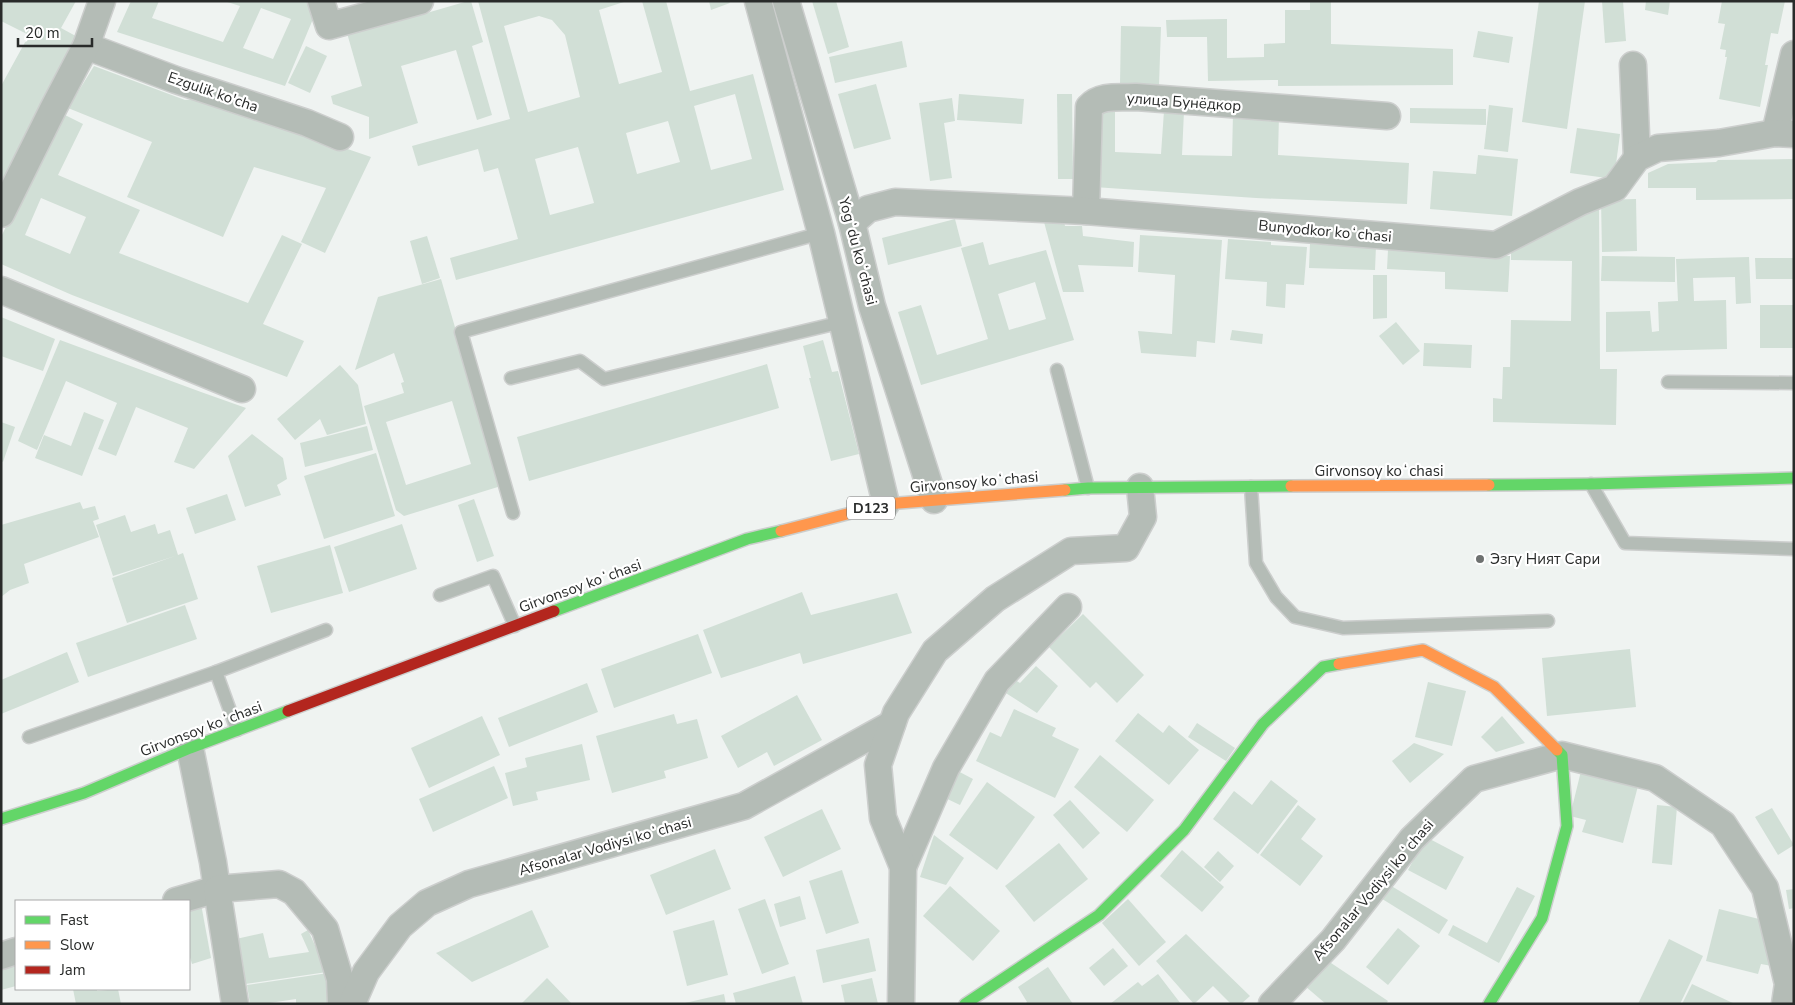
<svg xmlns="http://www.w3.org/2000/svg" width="1795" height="1005" font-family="'Nunito Sans',sans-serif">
<rect width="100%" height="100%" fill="#eff3f1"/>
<g fill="#d1dfd6" fill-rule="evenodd">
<path d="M1,1H76L61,28L83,40L1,191V86L29,35L1,21Z"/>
<path d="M131,1H159L152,18L223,42L240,6L224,1H307L313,19L285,86L117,32ZM261,8L291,19L273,59L243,48Z"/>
<path d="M468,1H471L483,42L472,46L492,115L477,120L456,50L401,66L418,123L369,139V117L333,104L331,96L362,86L345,26L386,14L389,24Z"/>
<path d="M478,1H627L599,10L619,84L662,72L642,1H666L690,91L753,74L784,190L456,280L450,258L518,239L498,168L484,172L478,149L418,166L412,146L510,119ZM539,16L552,20L565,35L580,97L528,112L504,26ZM735,94L752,159L711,170L694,106ZM668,121L680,162L637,174L626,133ZM578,147L594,203L550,215L535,159Z"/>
<path d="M709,1H729L730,3L711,10Z"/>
<path d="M812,1H836L849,47L828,54Z"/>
<path d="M1310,1H1331V44L1453,49V85L1278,86V80L1208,81L1207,37H1167L1166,20L1227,19V58L1264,57V44L1285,43V10H1310Z"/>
<path d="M1539,1H1585L1567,129L1522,122Z"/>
<path d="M1602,1H1623L1626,41L1605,43Z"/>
<path d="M1646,1H1670L1668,15L1645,10Z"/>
<path d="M1722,1H1785L1778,34L1771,33L1765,65H1768L1760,107L1719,99L1727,57H1725L1726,50L1720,49L1725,24L1718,23Z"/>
<path d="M1121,26L1161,27L1159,85L1120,84Z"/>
<path d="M1478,31L1513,37L1509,63L1473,57Z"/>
<path d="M902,41L907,67L835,83L829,57Z"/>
<path d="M306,46L327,56L310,93L288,83Z"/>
<path d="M94,66L185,100L200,99L371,157L325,253L301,242L326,188L254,167L223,237L127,197L152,142L68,108Z"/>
<path d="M876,84L891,139L854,149L838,94Z"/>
<path d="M959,94L1024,99L1022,124L957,120Z"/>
<path d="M1057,94H1072L1073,179H1058Z"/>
<path d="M952,98L955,121L944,123L952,178L930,181L919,103Z"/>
<path d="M1489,105L1513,108L1508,152L1484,149Z"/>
<path d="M1410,108L1486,109V125L1410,123Z"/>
<path d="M1094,110H1115V152L1161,154L1164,111H1184L1182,155L1232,156L1233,114L1279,115L1278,155L1409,163L1407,204L1256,198L1094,187Z"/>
<path d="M61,113L83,124L58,175L140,210L119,253L248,303L282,235L302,244L263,324L304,341L287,377L72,295L1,264V237ZM41,198L86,217L70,254L25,235Z"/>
<path d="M1577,128L1620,134L1614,179L1570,173Z"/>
<path d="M1478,155L1518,159L1512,216L1430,209L1433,171L1476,174Z"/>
<path d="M1794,159V199L1696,200V188H1648V173L1668,164L1716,162L1718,160Z"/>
<path d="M1636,199L1637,251L1602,252L1601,200Z"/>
<path d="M1599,201L1600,369H1617L1616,425L1493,422V398L1502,399L1503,367H1510L1511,320L1571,321L1572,261L1511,260V247Z"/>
<path d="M955,219L962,246L888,265L882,238Z"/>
<path d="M1064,221L1065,226H1082L1083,236L1134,242L1133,267L1078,265L1084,292H1063L1044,222Z"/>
<path d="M1140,235L1222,240L1215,343L1197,341L1196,357L1141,353L1138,331L1172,334L1175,275L1138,272Z"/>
<path d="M427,236L440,278L422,284L410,241Z"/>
<path d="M1228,239L1271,242V245L1307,247L1304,285L1286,284L1285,308L1266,306L1267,282L1225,279Z"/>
<path d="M983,242L989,265L1046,250L1074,340L921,385L898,312L921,305L937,355L988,339L961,248ZM1035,282L1046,319L1009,330L998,294Z"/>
<path d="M1310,244L1376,246L1375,270L1309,268Z"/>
<path d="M1388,250L1510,256L1508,292L1445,289V272L1387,269Z"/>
<path d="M1602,256L1675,257V282L1601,281Z"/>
<path d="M1749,257L1751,303L1736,304L1735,277L1693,278L1694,301L1726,300L1727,349L1606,352V312L1650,311L1652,332L1659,331L1658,302L1678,301L1676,259Z"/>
<path d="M1755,258H1794V279H1756Z"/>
<path d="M1373,275H1387V318L1373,319Z"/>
<path d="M441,279L501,486L404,516L396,510L364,406L404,393L401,383L404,382L394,353L355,370L378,297ZM452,401L471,464L406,485L386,422Z"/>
<rect x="1760" y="305" width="34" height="43"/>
<path d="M1,317L55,339L43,371L1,356Z"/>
<path d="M1396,322L1420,351L1403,365L1379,336Z"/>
<path d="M1232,330L1263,334L1262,344L1230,340Z"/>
<path d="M60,340L201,392L246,408L194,469L174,462L188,428L136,407L116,456L98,449L117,403L66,381L37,450L18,441Z"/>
<path d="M823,340L832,372L838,371L859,454L831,461L809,378H811L803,346Z"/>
<path d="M1424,343L1472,345L1471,368L1423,366Z"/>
<path d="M767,364L779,408L529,481L517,437Z"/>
<path d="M340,365L358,385L366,424L327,435L320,419L295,440L277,419Z"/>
<path d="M84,412L104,420L82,476L35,458L44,435L71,446Z"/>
<path d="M1,422L15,427L3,462L1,461Z"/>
<path d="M367,426L373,450L305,467L300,443Z"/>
<path d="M252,434L283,458L287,479L277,485L281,495L245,507L228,456Z"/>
<path d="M376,453L395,516L324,539L304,476Z"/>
<path d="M227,494L236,520L195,534L186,508Z"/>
<path d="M474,499L494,556L477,562L458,505Z"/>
<path d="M80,502L83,509L95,506L99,519L93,521L99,537L24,564L29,583L10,590L1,597V525Z"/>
<path d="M125,515L131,532L155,524L158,534L170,530L178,555L183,553L198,599L127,623L112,578L175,556L113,576L96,525Z"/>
<path d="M402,524L417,569L349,592L334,547Z"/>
<path d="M330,545L343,593L271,613L257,566Z"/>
<path d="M802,592L811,615L897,593L912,633L803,664L800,653L721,678L703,630Z"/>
<path d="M185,605L197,639L88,677L76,643Z"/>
<path d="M1083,614L1144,675L1117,703L1096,682L1090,688L1049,647Z"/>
<path d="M698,634L712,673L614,708L601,669Z"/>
<path d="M1630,649L1636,707L1547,716L1542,658Z"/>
<path d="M67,652L79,682L1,714V680Z"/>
<path d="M1036,666L1058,686L1037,713L1001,690L1009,676L1020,683Z"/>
<path d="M1428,682L1466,691L1452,746L1415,737Z"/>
<path d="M587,683L598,712L509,747L498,718Z"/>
<path d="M797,695L822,740L774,766L767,752L738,768L721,736Z"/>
<path d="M1014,709L1056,728L1052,736L1079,749L1055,798L976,761L990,732L1001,737Z"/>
<path d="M1138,713L1163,733L1169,725L1199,750L1169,785L1115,741Z"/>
<path d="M674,714L677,724L697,719L708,758L664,771L666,778L612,793L596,736Z"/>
<path d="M482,716L500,755L429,788L411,748Z"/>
<path d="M1502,716L1525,743L1496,752L1481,737Z"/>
<path d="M1197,723L1235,748L1226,761L1188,737Z"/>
<path d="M1414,743L1444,754L1410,783L1392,761Z"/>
<path d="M582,744L590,780L536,792L538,800L513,806L505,773L527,767L525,758Z"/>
<path d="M1100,755L1154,800L1127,832L1074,787Z"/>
<path d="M494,766L508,798L433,832L419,799Z"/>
<path d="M954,769L973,779L960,805L941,796Z"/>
<path d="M1581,771L1638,786L1623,843L1582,832L1586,820L1570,816Z"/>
<path d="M1271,780L1298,801L1258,854L1213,819L1234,791L1252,805Z"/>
<path d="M987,782L1035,817L997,870L949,835Z"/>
<path d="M1070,800L1100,833L1083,849L1053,815Z"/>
<path d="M1298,805L1316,819L1301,839L1323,856L1300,886L1260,855Z"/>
<path d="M1657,805L1677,807L1672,865L1652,863Z"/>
<path d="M1772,808L1794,845L1778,855L1755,817Z"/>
<path d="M822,809L841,849L783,877L764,837Z"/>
<path d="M934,835L964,858L946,885L920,877Z"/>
<path d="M1426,837L1464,857L1446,890L1408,870Z"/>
<path d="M1059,843L1088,879L1034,922L1005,886Z"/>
<path d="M715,849L731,889L666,915L650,875Z"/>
<path d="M1182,850L1224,887L1202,912L1160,876Z"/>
<path d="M1218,851L1234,866L1220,882L1204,867Z"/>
<path d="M842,870L859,923L826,934L809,881Z"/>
<path d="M1388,884L1448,920L1439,934L1379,897Z"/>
<path d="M950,886L1000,931L973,961L923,916Z"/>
<path d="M1517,887L1535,896L1499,963L1448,935L1453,925L1487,943Z"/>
<path d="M1794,889V908L1789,909L1786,890Z"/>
<path d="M800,896L806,919L780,927L774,904Z"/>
<path d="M765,899L789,964L762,974L738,909Z"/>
<path d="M1128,899L1166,942L1139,966L1102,923Z"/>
<path d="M201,904L211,958L192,964L189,954V907Z"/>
<path d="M1719,909L1771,922L1772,966L1761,964L1758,974L1706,961Z"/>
<path d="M532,910L549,947L472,982L436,953Z"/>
<path d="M714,920L728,975L687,986L673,931Z"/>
<path d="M1398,928L1420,946L1388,985L1366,967Z"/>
<path d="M308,930L327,972L245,984L236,939L263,933L269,958L309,952L301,934Z"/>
<path d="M1186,934L1250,996L1241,1004H1231L1213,986L1194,1004L1156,961Z"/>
<path d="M869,938L876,971L823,983L816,950Z"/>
<path d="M1669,939L1703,956L1680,1004H1638Z"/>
<path d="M1113,948L1128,966L1104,986L1089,968Z"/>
<path d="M16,958V986L1,990V962Z"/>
<path d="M1328,961L1388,1001L1386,1004H1326L1305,986Z"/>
<path d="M1048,967L1073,1004H1025L1027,1002L1018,987Z"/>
<path d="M328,973L332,1004H296V999L263,1004H250L247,985Z"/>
<path d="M1158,974L1181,1004H1110L1138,982L1142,986Z"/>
<path d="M795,976L803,1004H736L733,993Z"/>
<path d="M547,978L572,1004H521Z"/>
<path d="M872,978L878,1004H845L841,985Z"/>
<path d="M1692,984L1735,1004H1682Z"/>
<path d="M73,989H97V991L118,989L121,1004H76Z"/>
<path d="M724,994L726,1004H685V1003Z"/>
</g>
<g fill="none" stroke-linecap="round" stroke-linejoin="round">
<g stroke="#cccecd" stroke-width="15">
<g id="lane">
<path d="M1057,370L1088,488"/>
<path d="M511,378L580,361L604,379L842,322"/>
<path d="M1668,382L1794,383"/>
<path d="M1591,484L1625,543L1794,549"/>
<path d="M1251,487L1256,563L1276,597L1295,617L1343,628L1548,621"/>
<path d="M513,513L461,332L821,233"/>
<path d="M440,595L493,576L515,626"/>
<path d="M237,730L216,672L326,630"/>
<path d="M29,737L216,672"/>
</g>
</g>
<g stroke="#cccecd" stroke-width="29">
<g id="street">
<path d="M321,1L329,26L420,1"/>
<path d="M758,1L821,233L886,504"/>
<path d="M786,1L852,223L872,306L934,500"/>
<path d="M86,46L176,80L307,123L340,137"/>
<path d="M1633,65L1637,158"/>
<path d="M1775,133L1794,54"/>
<path d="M1086,211L1089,107C1101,94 1120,98 1136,97L1387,116"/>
<path d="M1,214L54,107L86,46L102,1"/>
<path d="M852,223L868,209L895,202L1086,211L1496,245L1580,202L1615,188L1637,158L1658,148L1719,143L1775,133L1794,134"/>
<path d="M1,290L242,389"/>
<path d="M903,867L946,768L997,681L1068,607"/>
<path d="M176,901L217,889L213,862L190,748"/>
<path d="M1,956L16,951"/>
<path d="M235,1004L217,889L279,884L294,892L325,929L340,979L341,1004"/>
<path d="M352,1004L366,972L400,926L427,903L469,884L744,806L892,724"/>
<path d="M901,1004L903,867L883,818L878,765L896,713L935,651L995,599L1071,551L1126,548L1143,517L1140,487"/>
<path d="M1272,1004L1333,940L1412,839L1474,779L1562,755L1655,778L1723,824L1765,888L1788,984L1785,1004"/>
</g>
</g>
<g stroke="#cccecd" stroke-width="14">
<g id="fast">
<path d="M1489,485L1591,484L1794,478"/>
<path d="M1065,490L1088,488L1291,486"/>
<path d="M554,611L747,539L781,531"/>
<path d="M1,819L84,793L190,748L288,711"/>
<path d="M965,1004L1099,915L1184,830L1263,724L1323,667L1339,664"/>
<path d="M1489,1004L1542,918L1567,826L1562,755L1557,750"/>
</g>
</g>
<g stroke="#cccecd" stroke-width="14">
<g id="slow">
<path d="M1291,486L1489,485"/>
<path d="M781,531L886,504L1065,490"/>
<path d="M1339,664L1423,650L1494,687L1557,750"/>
</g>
</g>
<g stroke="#cccecd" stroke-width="14">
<path id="jam" d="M288,711L554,611"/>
</g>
<use href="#lane" stroke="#b4bcb6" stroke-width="12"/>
<use href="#street" stroke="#b4bcb6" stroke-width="26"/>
<use href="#fast" stroke="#63d668" stroke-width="11"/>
<use href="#slow" stroke="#ff974d" stroke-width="11"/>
<use href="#jam" stroke="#b3261e" stroke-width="11"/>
</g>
<circle fill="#6e7170" stroke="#fff" stroke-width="2" cx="1480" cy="559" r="5"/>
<g text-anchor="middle" stroke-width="4.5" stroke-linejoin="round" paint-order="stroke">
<rect fill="#fff" stroke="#696b6a" stroke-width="1" x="847" y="496.5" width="48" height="23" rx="4"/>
<g font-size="14" font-weight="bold" fill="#292b2a">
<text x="871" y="513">D123</text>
</g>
<g font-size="15" fill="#292b2a" stroke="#fff">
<text transform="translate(213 92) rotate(19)" y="5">Ezgulik ko'cha</text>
<text transform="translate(1184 102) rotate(4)" y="5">улица Бунёдкор</text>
<text transform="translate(1325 231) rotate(5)" y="5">Bunyodkor koʻchasi</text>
<text transform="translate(858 251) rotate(75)" y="5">Yogʻdu koʻchasi</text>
<text x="1379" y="476">Girvonsoy koʻchasi</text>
<text transform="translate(974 482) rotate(-5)" y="5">Girvonsoy koʻchasi</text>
<text transform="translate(580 586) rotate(-20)" y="5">Girvonsoy koʻchasi</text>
<text transform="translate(201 729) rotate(-21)" y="5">Girvonsoy koʻchasi</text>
<text transform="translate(605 846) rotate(-16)" y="5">Afsonalar Vodiysi koʻchasi</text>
<text transform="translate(1373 890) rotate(-50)" y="5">Afsonalar Vodiysi koʻchasi</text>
</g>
<g font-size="15" fill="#292b2a" stroke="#fff" text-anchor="start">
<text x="1490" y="564">Эзгу Ният Сари</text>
</g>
</g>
<rect width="1795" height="1005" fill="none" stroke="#292b2a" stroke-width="5"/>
<rect x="15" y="900" width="175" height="90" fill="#ffffff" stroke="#a9aaaa"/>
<rect x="25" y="916" width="25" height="8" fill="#63d668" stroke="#a9aaaa"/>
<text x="60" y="925" font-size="15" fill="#292b2a">Fast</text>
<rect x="25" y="941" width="25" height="8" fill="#ff974d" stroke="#a9aaaa"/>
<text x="60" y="950" font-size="15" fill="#292b2a">Slow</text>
<rect x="25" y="966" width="25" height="8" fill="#b3261e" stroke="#a9aaaa"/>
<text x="60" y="975" font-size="15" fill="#292b2a">Jam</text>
<path d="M18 38v8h74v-8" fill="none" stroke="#292b2a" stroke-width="2.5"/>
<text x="25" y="38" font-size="15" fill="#292b2a" stroke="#ffffff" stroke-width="4" paint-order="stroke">20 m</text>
</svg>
